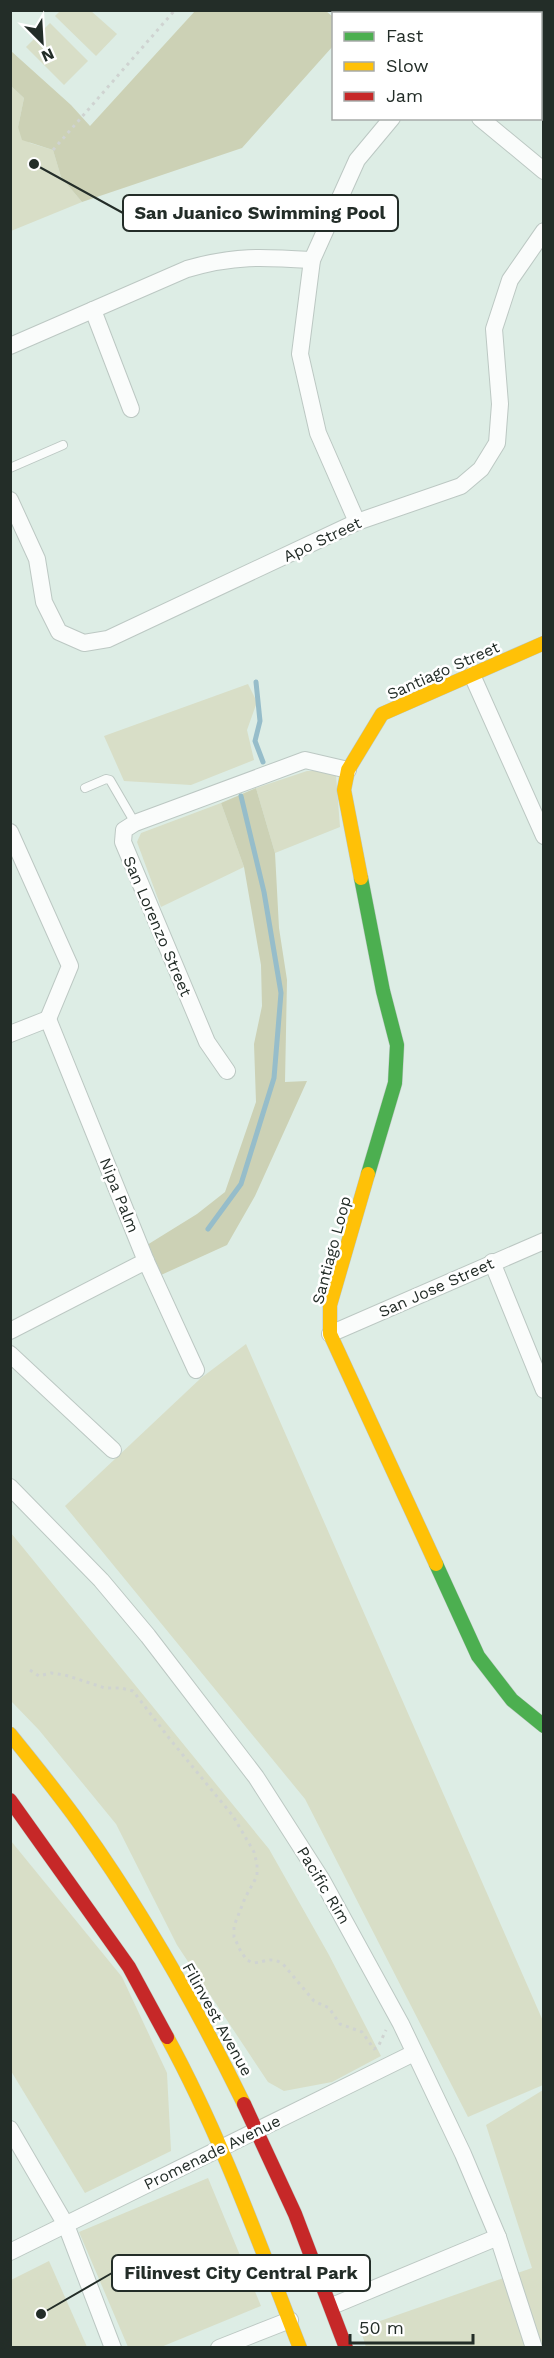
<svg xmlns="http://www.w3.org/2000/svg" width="554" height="2358" font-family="'Work Sans',sans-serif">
<rect width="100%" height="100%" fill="#ddede5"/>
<g fill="#d8dec7">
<path d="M60,11H91L117,34L96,56L55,16Z"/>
<path d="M50,23L88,61L64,85L26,47Z"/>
<path d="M11,86L24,98L18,127L30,143L53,150L61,177L82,202L11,231Z"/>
<path d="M248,684L257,702L247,730L254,760L191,785L124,781L104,736Z"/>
<path d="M307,771H326L336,775L340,827L275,853L256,788Z"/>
<path d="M221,803L244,867L161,907L137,842L141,833Z"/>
<path d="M246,1344L543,2021V2085L468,2117L305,1799L65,1506L201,1378Z"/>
<path d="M11,1533L269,1849L329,1955L381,2056L332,2082L284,2091L268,2082L177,1945L116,1824L39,1730L11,1701Z"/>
<path d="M11,1841L122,1977L167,2073L171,2151L85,2193L11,2071Z"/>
<path d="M543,2090V2347H366L360,2328L532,2268L486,2125Z"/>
<path d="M208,2178L261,2306L161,2347H128L79,2232Z"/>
<path d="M49,2261L87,2347H11V2280Z"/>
</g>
<g fill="#ccd1b5">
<path d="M326,11L333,17V46L242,148L82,202L61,177L53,150L22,140L18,127L24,98L11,86V51L71,105L90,126L195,11Z"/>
<path d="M256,788L275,853L279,928L287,980L285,1082L307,1081L255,1196L227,1245L161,1275L147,1245L197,1214L225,1192L256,1102L254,1044L262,1006L261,965L244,867L221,803Z"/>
</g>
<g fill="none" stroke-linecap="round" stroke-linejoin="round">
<g stroke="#96bdca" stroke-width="5">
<path d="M256,682L260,721L255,741L263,762"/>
<path d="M208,1229L241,1184L274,1078L281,993L264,892L241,796"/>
</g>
<g stroke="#bcc8c3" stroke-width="10">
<g id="lane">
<path d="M10,468L63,445"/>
<path d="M85,788L106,779L110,780L135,823"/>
</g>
</g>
<g stroke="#bcc8c3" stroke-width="18">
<g id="street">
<path d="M356,10L359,14"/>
<path d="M481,14L484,10"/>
<path d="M480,118L544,171"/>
<path d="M93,310L131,409"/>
<path d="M10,346L187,269C234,255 264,257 312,260"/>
<path d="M10,500L37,559L44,602L59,632L84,643L108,639L357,522L461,486L481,469L497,443L500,404L494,329L510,280L544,231"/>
<path d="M357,522L318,433L300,354L312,260L357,160L392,118"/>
<path d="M472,675L544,836"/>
<path d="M10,832L70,966L48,1019"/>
<path d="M48,1019L146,1261L196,1370"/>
<path d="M10,1034L48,1019"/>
<path d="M227,1071L207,1042L123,842L124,830L135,823L305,760L348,770"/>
<path d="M492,1262L544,1390"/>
<path d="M10,1331L146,1261"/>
<path d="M330,1334L544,1241"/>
<path d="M10,1354L113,1450"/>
<path d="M10,1487L101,1580L148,1636L256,1777L322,1880L401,2024L463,2154L498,2237L534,2348"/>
<path d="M10,2129L66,2225L113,2348"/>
<path d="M10,2252L414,2053"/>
<path d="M332,2306L498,2237"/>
<path d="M219,2348L290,2320"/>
</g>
</g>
<g stroke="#bcc8c3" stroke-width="15">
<g id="fast">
<path d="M361,878L383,991L397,1045L395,1083L368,1174"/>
<path d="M436,1564L478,1656L512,1700L544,1726"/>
</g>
</g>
<g stroke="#bcc8c3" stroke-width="15">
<g id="slow">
<path d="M361,878L344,790L348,770L382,714L544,643"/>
<path d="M368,1174L330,1305V1334L436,1564"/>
<path d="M10,1734C34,1764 58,1793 80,1824C143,1912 197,2008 244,2104"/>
<path d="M167,2037C221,2136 259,2243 300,2348"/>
</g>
</g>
<g stroke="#bcc8c3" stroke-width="15">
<g id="jam">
<path d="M10,1800L129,1967L167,2037"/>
<path d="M244,2104L295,2214L346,2348"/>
</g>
</g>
<g stroke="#cfd3d1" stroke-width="3" stroke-dasharray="3 4.5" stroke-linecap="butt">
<path d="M53,150L175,10"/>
<path d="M30,1670L39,1676L51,1673L65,1675L105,1688H121L133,1691L169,1738L233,1816L254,1852L257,1864V1876L245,1898L234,1926V1937L241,1952L247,1960L253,1963C266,1962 271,1956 283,1964L314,2001L329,2008L340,2024L362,2032L374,2049L378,2047L386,2030"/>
</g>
<use href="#lane" stroke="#fafcfb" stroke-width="8"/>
<use href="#street" stroke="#fafcfb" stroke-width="16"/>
<use href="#fast" stroke="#4caf50" stroke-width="14"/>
<use href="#slow" stroke="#ffc107" stroke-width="14"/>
<use href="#jam" stroke="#c62828" stroke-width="14"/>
</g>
<g text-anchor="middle" stroke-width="5" stroke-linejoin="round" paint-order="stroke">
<g font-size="16" fill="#232d28" stroke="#fff">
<text transform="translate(322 539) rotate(-25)" y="6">Apo Street</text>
<text transform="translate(443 670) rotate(-24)" y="6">Santiago Street</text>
<text transform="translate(158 926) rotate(67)" y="6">San Lorenzo Street</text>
<text transform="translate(120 1195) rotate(68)" y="6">Nipa Palm</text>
<text transform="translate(331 1250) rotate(-75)" y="6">Santiago Loop</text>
<text transform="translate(436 1287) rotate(-24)" y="6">San Jose Street</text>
<text transform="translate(324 1885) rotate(59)" y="6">Pacific Rim</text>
<text transform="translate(218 2019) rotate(61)" y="6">Filinvest Avenue</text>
<text transform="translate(212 2152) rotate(-26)" y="6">Promenade Avenue</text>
</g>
</g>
<path fill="none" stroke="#232d28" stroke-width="2" d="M34 164L123 213M41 2314L112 2273"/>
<g fill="#232d28" stroke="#fff" stroke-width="2">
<circle cx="34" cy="164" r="6"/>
<circle cx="41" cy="2314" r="6"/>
</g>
<g fill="#fff" stroke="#232d28" stroke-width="2">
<rect x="123" y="195" width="275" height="36" rx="6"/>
<rect x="112" y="2255" width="258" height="36" rx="6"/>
</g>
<g font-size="18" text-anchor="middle" font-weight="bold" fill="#232d28">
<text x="260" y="219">San Juanico Swimming Pool</text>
<text x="241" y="2279">Filinvest City Central Park</text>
</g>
<rect width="554" height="2358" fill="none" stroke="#232d28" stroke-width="24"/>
<rect x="332" y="12" width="210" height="108" fill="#ffffff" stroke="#a7aba9" stroke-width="1.5"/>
<rect x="344" y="32" width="30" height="9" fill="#4caf50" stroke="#a7aba9" stroke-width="1.5"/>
<text x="386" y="42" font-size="18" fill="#232d28">Fast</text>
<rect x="344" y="62" width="30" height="9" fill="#ffc107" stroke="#a7aba9" stroke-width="1.5"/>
<text x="386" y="72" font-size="18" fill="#232d28">Slow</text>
<rect x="344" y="92" width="30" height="9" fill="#c62828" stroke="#a7aba9" stroke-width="1.5"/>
<text x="386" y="102" font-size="18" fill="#232d28">Jam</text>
<g transform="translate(42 42) rotate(156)" stroke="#ffffff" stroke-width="4.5" paint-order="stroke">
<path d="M0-4.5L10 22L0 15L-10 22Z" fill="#232d28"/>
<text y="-9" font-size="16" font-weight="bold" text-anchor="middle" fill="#232d28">N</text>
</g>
<path d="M350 2334v9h123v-9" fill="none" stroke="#232d28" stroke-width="3"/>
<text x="359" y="2334" font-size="18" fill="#232d28" stroke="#ffffff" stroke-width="4.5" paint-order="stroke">50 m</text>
</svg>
